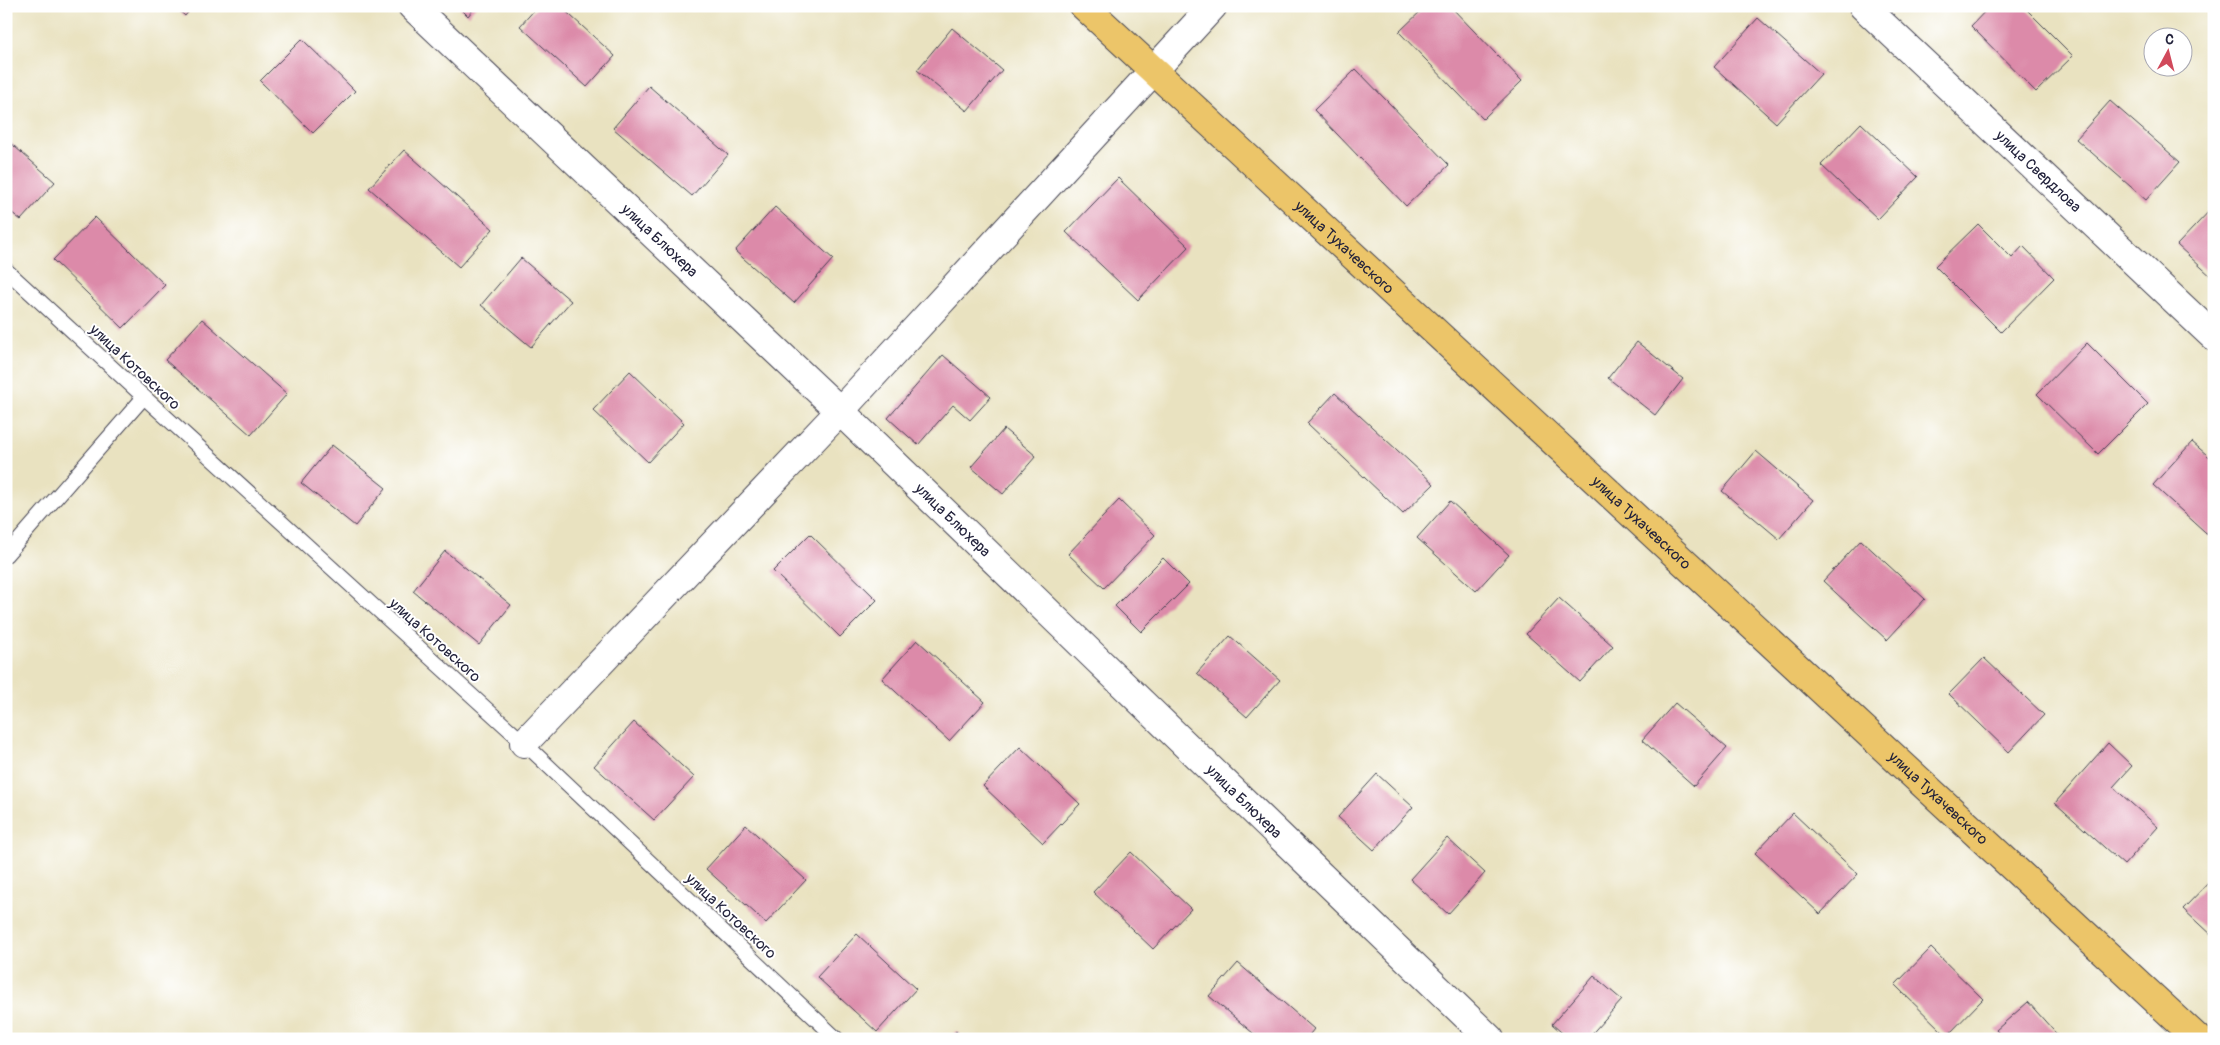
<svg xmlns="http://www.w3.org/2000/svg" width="2220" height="1045" font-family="Pangolin,sans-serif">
<rect width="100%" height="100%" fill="#fff"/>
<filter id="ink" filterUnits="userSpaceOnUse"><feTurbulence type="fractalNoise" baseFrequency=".02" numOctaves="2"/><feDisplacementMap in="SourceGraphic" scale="10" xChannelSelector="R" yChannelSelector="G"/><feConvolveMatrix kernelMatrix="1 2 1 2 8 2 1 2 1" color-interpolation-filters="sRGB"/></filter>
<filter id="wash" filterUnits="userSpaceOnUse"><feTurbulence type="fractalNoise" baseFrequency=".0096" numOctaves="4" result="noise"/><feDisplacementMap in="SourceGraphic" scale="20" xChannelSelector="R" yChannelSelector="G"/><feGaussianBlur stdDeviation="1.12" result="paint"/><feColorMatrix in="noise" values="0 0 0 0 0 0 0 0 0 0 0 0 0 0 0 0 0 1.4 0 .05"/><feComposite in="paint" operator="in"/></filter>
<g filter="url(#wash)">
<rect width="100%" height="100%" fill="#e9e2c0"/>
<g id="blocks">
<g fill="#dc8aa9">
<path d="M174,6H193L185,16Z"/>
<path d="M458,6H476L468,16Z"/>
<path d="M538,6H560L615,56L587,87L520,26Z"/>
<path d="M1426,6H1450L1522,81L1483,119L1399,32Z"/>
<path d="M1990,6H2023L2073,56L2036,92L1971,26Z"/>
<path d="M1758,18L1821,74L1776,123L1714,67Z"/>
<path d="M952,28L1002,70L967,111L917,70Z"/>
<path d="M302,39L355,91L313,133L260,81Z"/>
<path d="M1356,69L1449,165L1406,206L1314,110Z"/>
<path d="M649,86L728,155L692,196L613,128Z"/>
<path d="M2110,101L2180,162L2146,200L2076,139Z"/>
<path d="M1861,123L1918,177L1878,219L1821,165Z"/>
<path d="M6,139L55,182L21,220L6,208Z"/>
<path d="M404,150L493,229L459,267L369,188Z"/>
<path d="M1118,178L1189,247L1138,300L1066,232Z"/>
<path d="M2214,206V279L2177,245Z"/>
<path d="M775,207L833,259L794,303L735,251Z"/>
<path d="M95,217L165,285L123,328L53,260Z"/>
<path d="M1978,224L2012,258L2023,246L2054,278L2001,332L1935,266Z"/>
<path d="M521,258L571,301L531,347L481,305Z"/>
<path d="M202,319L287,394L251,435L165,360Z"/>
<path d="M1637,342L1683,379L1655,415L1608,378Z"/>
<path d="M2087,343L2148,404L2098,454L2037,394Z"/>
<path d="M943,355L991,397L970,420L953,405L918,445L888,418Z"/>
<path d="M630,371L684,423L648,462L593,410Z"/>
<path d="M1335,393L1434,484L1403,514L1307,423Z"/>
<path d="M1004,429L1036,456L1003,494L971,467Z"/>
<path d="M2192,442L2214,461V540L2153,485Z"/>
<path d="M332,445L386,488L355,526L301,483Z"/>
<path d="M1756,451L1813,500L1779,539L1722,491Z"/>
<path d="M1119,500L1155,535L1104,588L1068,554Z"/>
<path d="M1450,501L1509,555L1476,591L1417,538Z"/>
<path d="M810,534L877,600L840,637L773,571Z"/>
<path d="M1861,540L1925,599L1887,640L1823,581Z"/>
<path d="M445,551L511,605L479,645L413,591Z"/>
<path d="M1163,558L1189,584L1141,632L1115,606Z"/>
<path d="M1559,598L1613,646L1580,682L1526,634Z"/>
<path d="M1230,636L1280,680L1247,717L1197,673Z"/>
<path d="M917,640L985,702L949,741L882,679Z"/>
<path d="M1984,658L2044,715L2009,752L1949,694Z"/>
<path d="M1675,703L1727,748L1694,786L1642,740Z"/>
<path d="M634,722L694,777L654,820L594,766Z"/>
<path d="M2108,743L2132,766L2113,787L2158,827L2124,865L2055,803Z"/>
<path d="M1020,747L1080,804L1043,843L983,786Z"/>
<path d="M1377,774L1413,807L1374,850L1338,817Z"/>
<path d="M1793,813L1858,874L1820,914L1755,853Z"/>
<path d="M746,825L806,880L766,923L706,869Z"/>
<path d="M1447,838L1485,873L1448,914L1410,879Z"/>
<path d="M1131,852L1191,909L1153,949L1093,892Z"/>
<path d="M2214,877V938L2183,909Z"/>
<path d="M857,934L916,989L877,1032L817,977Z"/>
<path d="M1931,948L1983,999L1947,1036L1895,985Z"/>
<path d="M1238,963L1314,1029L1306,1039H1260L1209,996Z"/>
<path d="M1594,976L1622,1000L1587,1039H1569L1552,1024Z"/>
<path d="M2028,1002L2061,1039H2004L1996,1030Z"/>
<path d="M956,1031L964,1039H949Z"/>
</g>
</g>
</g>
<g filter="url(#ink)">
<use href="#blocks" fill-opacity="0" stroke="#403f4f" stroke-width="1"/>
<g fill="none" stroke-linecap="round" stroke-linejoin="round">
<g stroke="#403f4f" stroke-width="16">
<g id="lane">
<path d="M6,270L144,397L524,743L837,1039"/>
<path d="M6,555L144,397"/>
</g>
</g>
<g stroke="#403f4f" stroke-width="30">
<g id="street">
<path id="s1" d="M412,6L840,411L1490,1039"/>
<path id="s2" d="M1863,6L2214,337"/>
<path d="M524,743L840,411L1213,6"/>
</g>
</g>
<g stroke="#403f4f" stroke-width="30">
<g id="primary">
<path id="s3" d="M1084,6L2198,1039"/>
</g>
</g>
<use href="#lane" stroke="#fff" stroke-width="14"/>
<use href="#street" stroke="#fff" stroke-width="28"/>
<use href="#primary" stroke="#ecc569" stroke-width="28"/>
</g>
</g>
<g text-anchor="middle" stroke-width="4" stroke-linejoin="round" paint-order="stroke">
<g font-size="15" fill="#22223b" stroke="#fff">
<text dy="5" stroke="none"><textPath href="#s2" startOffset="241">улица Свердлова</textPath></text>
<text dy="5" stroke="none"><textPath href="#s1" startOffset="341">улица Блюхера</textPath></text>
<text dy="5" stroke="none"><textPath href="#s3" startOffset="355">улица Тухачевского</textPath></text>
<text transform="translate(135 367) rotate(43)" y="5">улица Котовского</text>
<text dy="5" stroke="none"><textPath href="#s1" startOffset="746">улица Блюхера</textPath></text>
<text dy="5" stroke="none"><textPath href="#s3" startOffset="760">улица Тухачевского</textPath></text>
<text transform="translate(435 640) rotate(42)" y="5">улица Котовского</text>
<text dy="5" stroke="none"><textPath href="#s3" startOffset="1165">улица Тухачевского</textPath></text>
<text dy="5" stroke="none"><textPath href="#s1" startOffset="1151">улица Блюхера</textPath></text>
<text transform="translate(731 916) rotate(43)" y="5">улица Котовского</text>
</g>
</g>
<rect width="2220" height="1045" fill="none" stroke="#fff" stroke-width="25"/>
<g transform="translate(2168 52) rotate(7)"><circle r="24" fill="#ffffff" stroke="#a7a7b1"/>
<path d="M0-4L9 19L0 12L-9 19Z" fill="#d1495b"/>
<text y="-8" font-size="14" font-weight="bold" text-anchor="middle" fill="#22223b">С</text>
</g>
</svg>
